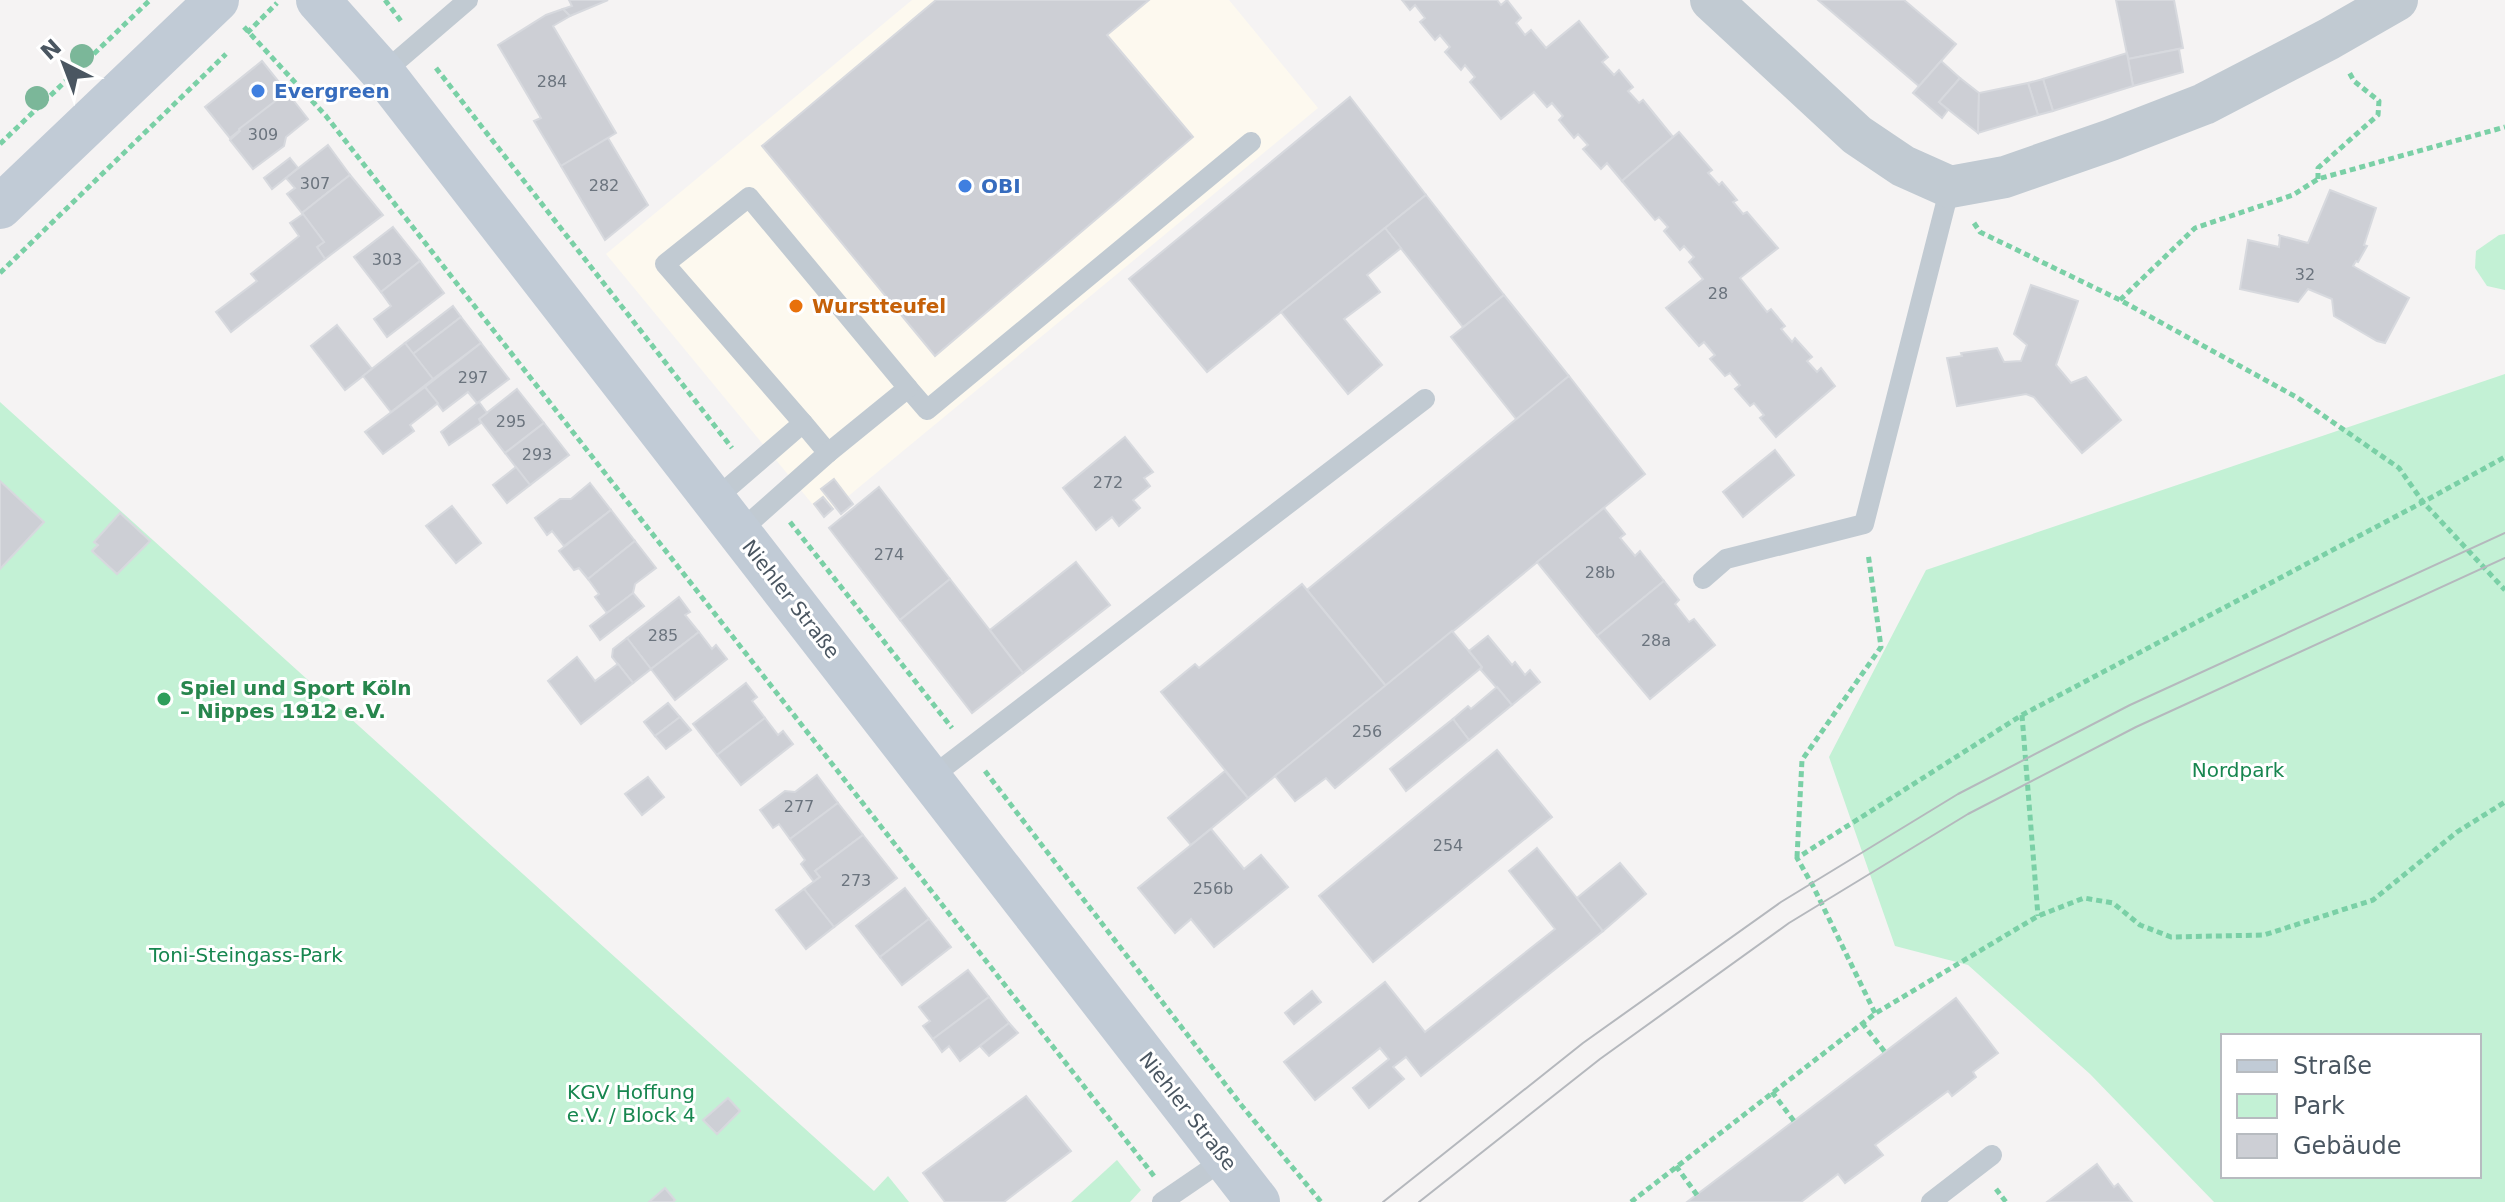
<svg xmlns="http://www.w3.org/2000/svg" width="2505" height="1202" font-family="'DejaVu Sans',sans-serif">
<rect width="100%" height="100%" fill="#f5f3f3"/>
<path fill="#fdf9ef" d="M912,0H1229L1318,108L823,517L606,254Z"/>
<g fill="#c3f1d5" fill-rule="evenodd">
<path d="M2505,234V290L2487,286L2475,268L2476,251L2499,235Z"/>
<path d="M2505,374V1202H2214L2090,1074L1968,965L1895,946L1829,757L1926,570ZM2479,1036V1176H2223V1036Z"/>
<path d="M0,402L874,1191L888,1176L909,1202H0Z"/>
<path d="M1117,1160L1141,1190L1130,1202H1071Z"/>
</g>
<g fill="#cdcfd5" stroke="#d7d9de" stroke-width="2">
<path d="M569,0H608L570,16L563,9L572,6Z"/>
<path d="M936,0H1149L1107,35L1193,137L935,356L762,146Z"/>
<path d="M1402,0H1497L1501,5L1507,0L1521,18L1516,23L1525,35L1531,30L1546,48L1579,21L1608,57L1602,62L1614,75L1619,70L1633,87L1628,91L1639,103L1643,100L1673,137L1622,181L1607,163L1601,169L1583,149L1588,145L1578,134L1574,138L1559,120L1563,116L1552,103L1547,107L1534,92L1501,119L1470,82L1475,77L1465,65L1461,70L1445,52L1450,47L1440,35L1435,40L1420,22L1425,18L1415,5L1410,10Z"/>
<path d="M1818,0H1904L1956,44L1919,86Z"/>
<path d="M2116,0H2174L2183,48L2128,59Z"/>
<path d="M563,9L570,16L553,26L616,133L561,166L534,121L541,118L498,45L546,15Z"/>
<path d="M2179,49L2183,72L2133,86L2128,59Z"/>
<path d="M2127,53L2133,86L2053,111L2043,79Z"/>
<path d="M262,61L287,92L230,138L205,107Z"/>
<path d="M1941,61L1960,78L1939,102L1948,110L1942,118L1913,93Z"/>
<path d="M1960,78L1979,93L1978,133L1939,102Z"/>
<path d="M2043,79L2053,111L2038,115L2028,83Z"/>
<path d="M2028,83L2038,115L1978,133L1979,93Z"/>
<path d="M287,92L308,119L286,137L284,146L253,169L230,140L240,131L239,129Z"/>
<path d="M1350,97L1426,195L1207,372L1129,279Z"/>
<path d="M1679,132L1712,170L1708,173L1719,185L1722,182L1737,200L1733,202L1743,214L1747,212L1778,248L1740,278L1767,312L1771,309L1785,326L1781,329L1792,342L1795,338L1812,357L1807,361L1817,372L1821,368L1835,386L1776,437L1760,418L1764,415L1754,403L1750,406L1735,389L1740,385L1730,373L1725,376L1710,359L1715,355L1704,342L1699,346L1666,308L1703,279L1689,262L1694,257L1684,246L1680,250L1664,231L1668,227L1659,217L1655,220L1622,181Z"/>
<path d="M608,138L648,205L605,240L561,166Z"/>
<path d="M328,145L350,175L302,213L287,194L295,188L286,178Z"/>
<path d="M290,158L298,168L272,189L264,178Z"/>
<path d="M350,175L383,215L325,259L317,247L324,242L302,213Z"/>
<path d="M2330,190L2376,208L2364,245L2367,246L2358,262L2356,261L2353,266L2409,298L2385,343L2377,341L2334,316L2332,299L2308,289L2298,302L2240,289L2248,240L2279,247L2280,236L2278,235L2308,243Z"/>
<path d="M1426,195L1504,295L1463,327L1385,228Z"/>
<path d="M303,214L324,242L317,247L325,259L231,332L216,312L257,281L251,274L299,236L290,223Z"/>
<path d="M393,227L420,261L381,292L354,257Z"/>
<path d="M1385,228L1401,248L1367,275L1380,292L1344,319L1382,365L1348,394L1281,312Z"/>
<path d="M420,261L444,293L387,337L374,319L391,306L381,292Z"/>
<path d="M2031,285L2078,301L2056,365L2071,383L2086,377L2121,420L2082,453L2034,397L2026,394L1957,406L1947,358L1962,356L1961,353L1997,348L2004,362L2021,361L2027,345L2014,334Z"/>
<path d="M1504,295L1569,376L1517,420L1451,337Z"/>
<path d="M453,306L461,317L413,354L405,343Z"/>
<path d="M461,317L481,343L433,379L413,354Z"/>
<path d="M337,325L372,369L345,390L311,346Z"/>
<path d="M405,343L433,379L391,412L363,376Z"/>
<path d="M481,343L509,379L477,403L468,392L443,411L425,387Z"/>
<path d="M1569,376L1645,474L1386,686L1307,590Z"/>
<path d="M425,387L438,403L410,425L414,431L383,454L365,432Z"/>
<path d="M517,389L544,423L505,453L479,419Z"/>
<path d="M479,402L487,413L479,419L481,423L449,445L441,432Z"/>
<path d="M544,423L569,455L530,485L505,453Z"/>
<path d="M1125,437L1153,472L1144,478L1150,486L1133,500L1140,508L1119,526L1112,517L1096,530L1063,488Z"/>
<path d="M1775,450L1794,475L1743,517L1723,492Z"/>
<path d="M516,467L530,485L507,503L493,485Z"/>
<path d="M834,479L853,504L841,514L821,489Z"/>
<path d="M0,481L44,522L0,569Z"/>
<path d="M590,483L611,510L564,546L552,531L547,535L535,518L560,499H571Z"/>
<path d="M879,487L950,579L900,620L829,528Z"/>
<path d="M823,497L833,509L824,517L814,504Z"/>
<path d="M452,506L481,543L456,563L426,526Z"/>
<path d="M1604,508L1625,534L1620,538L1635,556L1640,551L1664,581L1597,636L1537,562Z"/>
<path d="M611,510L635,541L588,579L579,568L574,570L559,551Z"/>
<path d="M120,513L150,541L117,574L92,551L98,545L94,542Z"/>
<path d="M635,541L656,568L635,584L633,593L607,613L595,597L599,594L588,579Z"/>
<path d="M1076,562L1110,605L1023,673L990,630Z"/>
<path d="M950,579L1023,673L972,713L900,620Z"/>
<path d="M1664,581L1679,600L1675,604L1689,622L1694,619L1715,645L1650,699L1597,636Z"/>
<path d="M1302,584L1386,686L1248,798L1161,692L1195,664L1199,668Z"/>
<path d="M633,593L644,606L600,640L590,626Z"/>
<path d="M679,597L690,612L685,615L699,632L651,669L627,638Z"/>
<path d="M1452,631L1482,667L1335,788L1326,778L1295,801L1275,776Z"/>
<path d="M699,632L712,649L716,645L727,659L675,700L651,669Z"/>
<path d="M1488,636L1512,665L1515,662L1525,675L1530,670L1540,682L1512,705L1481,670L1482,667L1469,651Z"/>
<path d="M627,638L651,669L633,683L612,657L613,649Z"/>
<path d="M577,657L595,681L618,664L633,683L581,724L548,681Z"/>
<path d="M746,683L757,697L752,701L765,718L717,755L693,724Z"/>
<path d="M1497,687L1512,705L1469,740L1453,719L1468,706L1471,709Z"/>
<path d="M668,703L680,717L655,736L644,722Z"/>
<path d="M680,717L691,730L666,749L655,736Z"/>
<path d="M765,718L778,735L783,731L793,744L741,785L717,755Z"/>
<path d="M1453,719L1469,740L1406,791L1390,769Z"/>
<path d="M1497,750L1552,817L1373,962L1319,896Z"/>
<path d="M1225,771L1248,798L1191,845L1168,818Z"/>
<path d="M817,775L838,803L790,839L779,824L773,828L760,810L785,791L795,792Z"/>
<path d="M648,777L664,797L642,815L625,794Z"/>
<path d="M838,803L863,835L815,871L820,877L814,882L801,864L805,860L790,839Z"/>
<path d="M1211,829L1244,869L1261,855L1288,887L1214,947L1191,919L1175,933L1138,888Z"/>
<path d="M863,835L897,878L834,927L804,889L820,877L815,871Z"/>
<path d="M1537,848L1603,931L1421,1076L1406,1057L1393,1067L1404,1079L1369,1108L1353,1088L1389,1059L1380,1048L1315,1100L1284,1062L1385,982L1425,1032L1555,929L1509,871Z"/>
<path d="M1620,863L1646,894L1603,931L1577,898Z"/>
<path d="M905,888L929,919L880,957L856,926Z"/>
<path d="M804,889L834,927L806,949L776,910Z"/>
<path d="M929,919L951,947L902,985L880,957Z"/>
<path d="M968,970L989,997L933,1039L923,1026L930,1021L919,1007Z"/>
<path d="M1312,991L1321,1002L1294,1024L1285,1013Z"/>
<path d="M989,997L1009,1023L960,1061L949,1046L942,1052L933,1039Z"/>
<path d="M1956,998L1998,1053L1973,1072L1976,1077L1952,1096L1948,1091L1875,1145L1883,1155L1845,1183L1838,1174L1801,1202H1687Z"/>
<path d="M1009,1023L1018,1033L989,1056L980,1046Z"/>
<path d="M1026,1096L1071,1151L1004,1202H945L923,1173Z"/>
<path d="M728,1098L740,1111L717,1134L703,1120Z"/>
<path d="M2097,1164L2114,1187L2118,1184L2132,1202H2047Z"/>
<path d="M665,1188L675,1200L673,1202H649Z"/>
</g>
<g fill="none" stroke-linecap="round" stroke-linejoin="round">
<g stroke="#7ad0a6" stroke-width="5" stroke-dasharray="6 4" stroke-linecap="butt">
<path d="M385,0L401,21"/>
<path d="M244,27L326,116L1154,1176"/>
<path d="M247,33L277,3"/>
<path d="M436,68L732,448"/>
<path d="M0,144L150,0"/>
<path d="M2318,179V168L2378,115L2379,101L2354,81L2349,72"/>
<path d="M1974,223L1980,232L2120,300L2298,398L2399,468L2423,502L2505,457"/>
<path d="M0,273L226,54"/>
<path d="M2120,300L2195,228L2293,195L2318,179L2505,127"/>
<path d="M790,522L952,728"/>
<path d="M2022,715L2038,916"/>
<path d="M985,771L1242,1106L1321,1202"/>
<path d="M1797,857L1802,760L1881,647L1868,553"/>
<path d="M1875,1013L1813,886L1797,858L2022,715L2423,502L2505,590"/>
<path d="M1862,1023L1885,1052"/>
<path d="M1772,1092L1794,1121"/>
<path d="M1676,1166L1697,1195"/>
<path d="M1996,1189L2006,1202"/>
<path d="M1631,1202L1876,1013L2038,916L2084,898L2113,903L2140,925L2171,937L2264,935L2373,900L2457,832L2505,802"/>
</g>
<g stroke="#c1cad2" stroke-width="20">
<path d="M383,73L468,0"/>
<path d="M908,388L927,410L1251,142"/>
<path d="M803,423L828,453"/>
<path d="M714,500L803,423L665,264L749,197L908,388L828,453L739,532"/>
<path d="M1703,579L1726,559L1864,524L1950,187"/>
<path d="M930,778L1425,399"/>
<path d="M1162,1202L1225,1159"/>
<path d="M1931,1202L1992,1155"/>
</g>
<path stroke="#c1cad2" stroke-width="42" d="M1711,0L1857,135L1903,166L1950,187L2005,177L2111,140L2204,104L2329,39L2397,0"/>
<g stroke="#c1cbd6" stroke-width="44">
<path d="M318,0L383,73L1258,1202"/>
<path d="M0,207L217,0"/>
</g>
<g stroke="#b5b8bd" stroke-width="2">
<path d="M1383,1202L1583,1043L1781,902L1958,794L2130,705L2505,533"/>
<path d="M1419,1202L1600,1059L1789,923L1968,814L2136,727L2505,558"/>
</g>
</g>
<g fill="#7bb799">
<circle cx="82" cy="56" r="12"/>
<circle cx="37" cy="98" r="12"/>
</g>
<g fill="#3f7fe0" stroke="#fff" stroke-width="3">
<circle cx="258" cy="91" r="8"/>
<circle cx="965" cy="186" r="8"/>
</g>
<circle fill="#e8710a" stroke="#fff" stroke-width="3" cx="796" cy="306" r="8"/>
<circle fill="#2e9e5b" stroke="#fff" stroke-width="3" cx="164" cy="699" r="8"/>
<g text-anchor="middle" stroke-width="6" stroke-linejoin="round" paint-order="stroke">
<g font-size="16" fill="#6b747e">
<text x="552" y="87">284</text>
<text x="263" y="140">309</text>
<text x="315" y="189">307</text>
<text x="604" y="191">282</text>
<text x="387" y="265">303</text>
<text x="2305" y="280">32</text>
<text x="1718" y="299">28</text>
<text x="473" y="383">297</text>
<text x="511" y="427">295</text>
<text x="537" y="460">293</text>
<text x="1108" y="488">272</text>
<text x="889" y="560">274</text>
<text x="1600" y="578">28b</text>
<text x="663" y="641">285</text>
<text x="1656" y="646">28a</text>
<text x="1367" y="737">256</text>
<text x="799" y="812">277</text>
<text x="1448" y="851">254</text>
<text x="856" y="886">273</text>
<text x="1213" y="894">256b</text>
</g>
<g font-size="20" font-weight="bold" fill="#366cbe" stroke="#fff" text-anchor="start">
<text x="274" y="98">Evergreen</text>
<text x="981" y="193">OBI</text>
</g>
<g font-size="20" font-weight="bold" fill="#c56008" stroke="#fff" text-anchor="start">
<text x="812" y="313">Wurstteufel</text>
</g>
<g font-size="20" fill="#4a5661" stroke="#fff">
<text transform="translate(791 599) rotate(52)" y="7">Niehler Straße</text>
<text transform="translate(1188 1111) rotate(52)" y="7">Niehler Straße</text>
</g>
<g font-size="20" font-weight="bold" fill="#27864d" stroke="#fff" text-anchor="start">
<text x="180" y="695">Spiel und Sport Köln<tspan x="180" dy="23">– Nippes 1912 e.V.</tspan></text>
</g>
<g font-size="20" fill="#17864f" stroke="#fff">
<text x="2238" y="777">Nordpark</text>
<text x="246" y="962">Toni-Steingass-Park</text>
<text x="631" y="1099">KGV Hoffung<tspan x="631" dy="23">e.V. / Block 4</tspan></text>
</g>
</g>
<rect x="2221" y="1034" width="260" height="144" fill="#ffffff" stroke="#b7bbc0" stroke-width="2"/>
<rect x="2237" y="1060" width="40" height="12" fill="#c1cbd6" stroke="#b7bbc0" stroke-width="2"/>
<text x="2293" y="1074" font-size="24" fill="#4a5661">Straße</text>
<rect x="2237" y="1094" width="40" height="24" fill="#c3f1d5" stroke="#b7bbc0" stroke-width="2"/>
<text x="2293" y="1114" font-size="24" fill="#4a5661">Park</text>
<rect x="2237" y="1134" width="40" height="24" fill="#cdcfd5" stroke="#b7bbc0" stroke-width="2"/>
<text x="2293" y="1154" font-size="24" fill="#4a5661">Gebäude</text>
<g transform="translate(64 64) rotate(318)" stroke="#ffffff" stroke-width="6" paint-order="stroke">
<path d="M0-6L14 30L0 20L-14 30Z" fill="#4a5661"/>
<text y="-12" font-size="22" font-weight="bold" text-anchor="middle" fill="#4a5661">N</text>
</g>
</svg>
